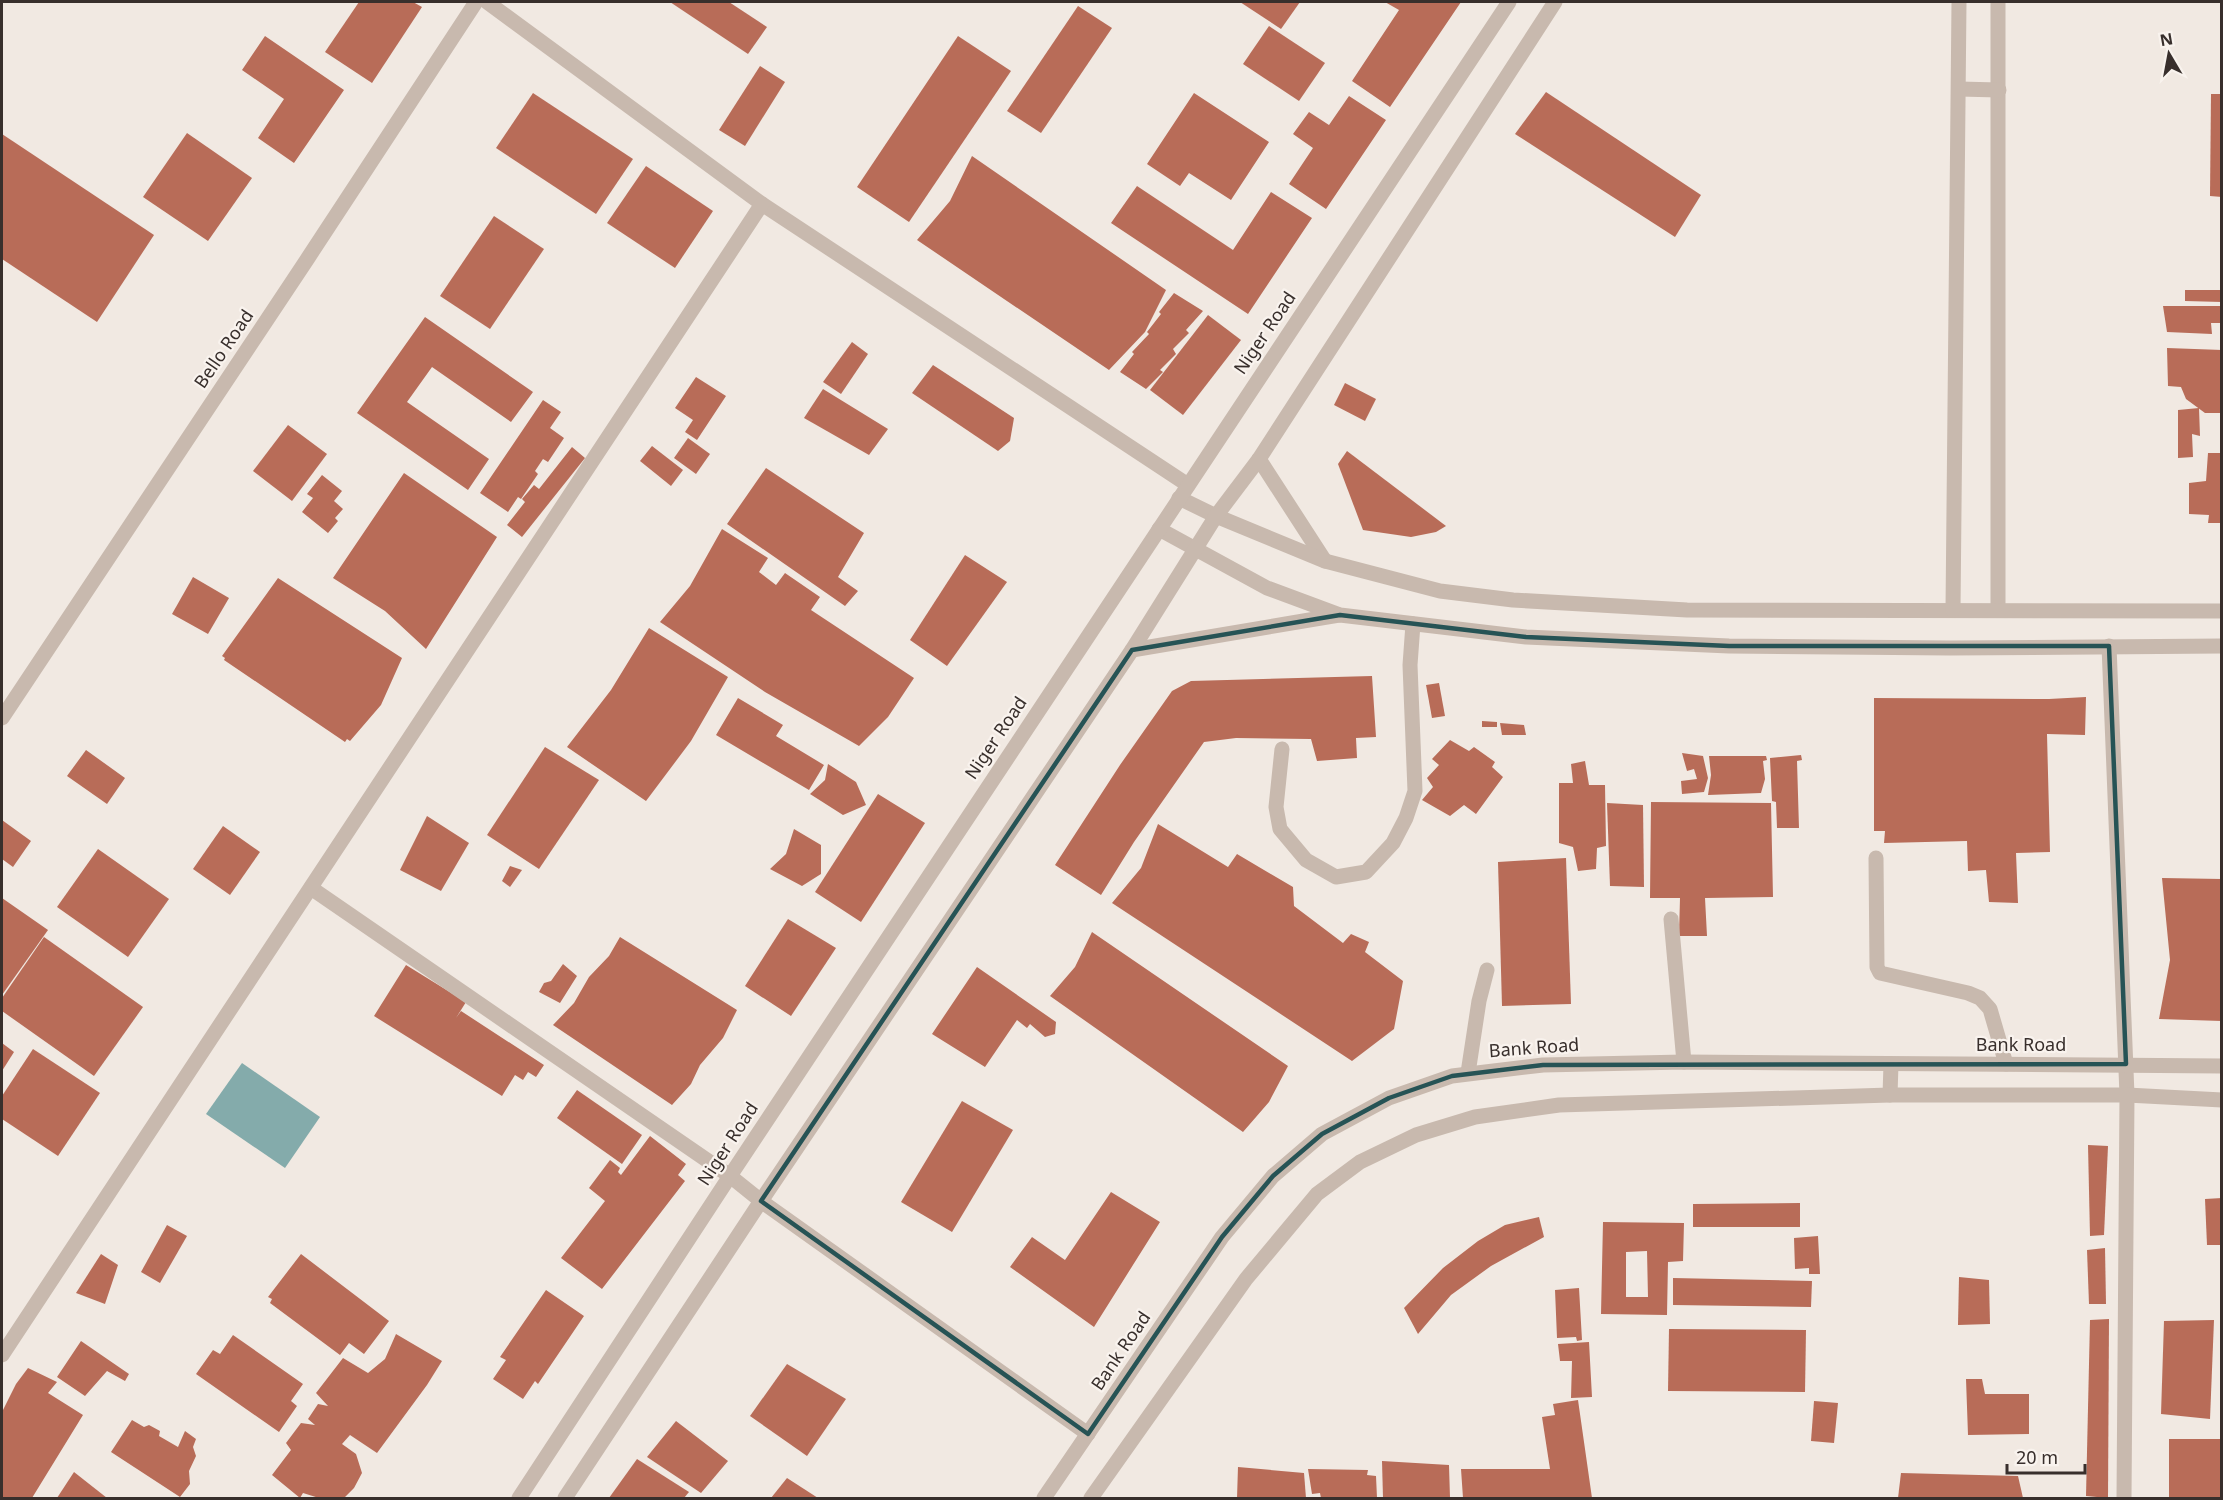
<svg xmlns="http://www.w3.org/2000/svg" width="2223" height="1500" font-family="'Noto Sans',sans-serif">
<rect width="100%" height="100%" fill="#f1e9e2"/>
<path fill="#84abab" d="M242,1063L320,1117L285,1168L206,1114Z"/>
<g fill="#b86c58" fill-rule="evenodd">
<path d="M359,2H413L422,7L372,83L325,52Z"/>
<path d="M670,2H729L767,27L748,54Z"/>
<path d="M1240,2H1300L1281,29Z"/>
<path d="M1385,2H1461L1390,107L1352,81L1399,10Z"/>
<path d="M1078,6L1112,28L1041,133L1007,111Z"/>
<path d="M1269,26L1325,63L1299,101L1243,64Z"/>
<path d="M265,36L344,90L294,163L258,138L284,99L242,70Z"/>
<path d="M958,36L1011,71L909,222L857,187Z"/>
<path d="M760,66L785,82L745,146L719,130Z"/>
<path d="M1546,92L1701,195L1675,237L1515,134Z"/>
<path d="M533,93L633,159L596,214L496,148Z"/>
<path d="M1194,93L1269,142L1231,200L1189,173L1180,186L1147,164Z"/>
<path d="M2211,94H2222V197L2210,196Z"/>
<path d="M1349,96L1386,120L1326,209L1289,184L1313,148L1293,134L1309,112L1329,125Z"/>
<path d="M187,133L252,178L208,241L143,197Z"/>
<path d="M2,134L154,235L97,322L2,259Z"/>
<path d="M972,156L1166,290L1145,332L1109,370L917,240L950,201Z"/>
<path d="M646,166L713,211L675,268L607,223Z"/>
<path d="M1137,186L1233,250L1271,192L1312,218L1248,314L1111,223Z"/>
<path d="M494,216L544,249L490,329L440,296Z"/>
<path d="M2185,290H2222V302L2185,301Z"/>
<path d="M1174,293L1203,311L1186,330L1189,333L1173,349L1176,354L1160,370L1163,372L1146,389L1120,372L1134,354L1132,352L1149,334L1147,332L1161,314L1159,312Z"/>
<path d="M2163,306H2222V323H2211L2212,334L2167,332Z"/>
<path d="M1208,315L1241,340L1183,415L1150,390Z"/>
<path d="M425,317L533,392L511,422L432,367L407,402L489,459L468,490L357,413Z"/>
<path d="M852,342L868,354L841,394L823,382Z"/>
<path d="M2167,348L2222,350V413H2205L2186,399L2181,387L2168,386Z"/>
<path d="M933,365L1014,418L1010,441L998,451L912,393Z"/>
<path d="M696,377L726,396L697,440L685,432L693,420L675,408Z"/>
<path d="M1345,383L1376,399L1365,421L1334,405Z"/>
<path d="M823,389L888,429L869,455L804,418Z"/>
<path d="M543,400L561,412L550,428L564,438L548,462L543,459L535,471L538,474L521,499L518,497L508,512L480,493Z"/>
<path d="M2199,408L2200,436L2192,434L2193,457L2178,458V410Z"/>
<path d="M288,425L327,454L292,501L253,471Z"/>
<path d="M688,438L710,454L696,474L674,458Z"/>
<path d="M652,446L683,470L671,486L640,461Z"/>
<path d="M572,447L585,458L522,537L507,525L525,502L522,499L534,485L539,489Z"/>
<path d="M1347,451L1446,526L1436,532L1411,537L1363,530L1338,464Z"/>
<path d="M2208,453H2222V523H2208L2209,515L2189,514V483L2206,481Z"/>
<path d="M766,468L864,533L838,577L858,591L845,606L727,524Z"/>
<path d="M404,473L497,537L426,649L385,611L333,578Z"/>
<path d="M322,475L342,491L334,501L343,509L335,518L338,521L328,533L302,512L313,498L307,494Z"/>
<path d="M722,529L768,558L759,572L776,585L785,573L820,597L811,610L914,678L888,717L859,746L765,692L660,622L690,586Z"/>
<path d="M965,555L1007,582L947,666L910,640Z"/>
<path d="M193,577L229,598L208,634L172,614Z"/>
<path d="M278,578L402,658L381,705L350,741L347,739L345,742L224,660L225,658L222,656Z"/>
<path d="M649,628L728,677L691,741L646,801L567,747L611,690Z"/>
<path d="M1372,676L1376,737L1356,738L1357,758L1317,761L1311,739L1236,738L1204,742L1134,842L1101,895L1055,865L1120,765L1172,691L1191,681Z"/>
<path d="M1439,683L1445,716L1432,718L1426,685Z"/>
<path d="M2086,697L2085,735L2047,734L2050,852L2016,853L2018,903L1989,902L1986,870L1968,871L1967,841L1884,843L1885,831H1874V698L2049,699Z"/>
<path d="M738,698L783,725L776,736L824,765L809,790L716,735Z"/>
<path d="M1482,721L1497,722V727H1482Z"/>
<path d="M1500,723L1524,725L1526,735H1502Z"/>
<path d="M1450,740L1469,751L1474,747L1495,762L1492,767L1503,777L1476,814L1464,805L1450,816L1422,800L1433,787L1427,778L1439,765L1432,759Z"/>
<path d="M545,747L599,780L539,869L487,835Z"/>
<path d="M86,750L125,778L107,804L67,776Z"/>
<path d="M1682,753L1703,756L1708,778L1704,792L1682,794L1681,781L1697,779L1694,769L1687,771Z"/>
<path d="M1801,755L1802,760L1797,761L1799,828H1777L1776,802L1772,801L1770,758Z"/>
<path d="M1709,756H1766L1767,760L1763,761L1765,779L1761,793L1708,795L1711,775Z"/>
<path d="M1585,761L1589,785H1605L1606,846L1597,848L1596,869L1578,871L1573,847L1559,843V783H1573L1571,764Z"/>
<path d="M828,764L856,782L866,805L843,815L810,794L825,780Z"/>
<path d="M878,794L925,823L861,922L815,892Z"/>
<path d="M1651,802L1771,803L1773,897L1705,898L1707,936H1679L1680,898H1650Z"/>
<path d="M1607,803L1643,805L1644,887L1610,886Z"/>
<path d="M427,816L469,843L441,891L400,870Z"/>
<path d="M2,820L31,841L13,867L2,859Z"/>
<path d="M1158,824L1228,867L1237,854L1293,887L1294,906L1343,943L1351,934L1369,942L1365,952L1403,981L1394,1029L1352,1061L1112,903L1141,868Z"/>
<path d="M223,826L260,852L230,895L193,869Z"/>
<path d="M794,829L821,845V874L802,886L770,869L786,854Z"/>
<path d="M98,849L169,899L128,957L57,907Z"/>
<path d="M1566,858L1571,1004L1502,1006L1498,862Z"/>
<path d="M510,866L522,870L510,887L502,881Z"/>
<path d="M2162,878L2222,879V1021L2159,1019L2170,960Z"/>
<path d="M2,898L48,930L2,995Z"/>
<path d="M788,919L836,948L791,1016L745,986Z"/>
<path d="M1092,932L1288,1066L1269,1102L1243,1132L1050,996L1075,967Z"/>
<path d="M44,937L143,1007L94,1076L2,1011V998Z"/>
<path d="M620,937L737,1010L723,1038L700,1065L691,1084L672,1105L553,1025L574,1003L589,977L609,956Z"/>
<path d="M563,964L577,976L560,1003L539,992L544,983L551,981Z"/>
<path d="M406,965L466,1002L456,1018L461,1011L544,1065L536,1077L528,1072L523,1080L515,1075L502,1096L374,1016Z"/>
<path d="M977,967L1056,1022L1055,1034L1045,1037L1030,1024L1027,1028L1017,1020L985,1067L932,1034Z"/>
<path d="M2,1043L14,1052L2,1071Z"/>
<path d="M33,1049L100,1093L58,1156L2,1119V1096Z"/>
<path d="M577,1090L642,1135L622,1164L557,1118Z"/>
<path d="M962,1101L1013,1130L952,1232L901,1202Z"/>
<path d="M650,1136L686,1164L678,1175L685,1181L602,1289L561,1258L605,1201L589,1188L610,1160L620,1168L618,1172L621,1175Z"/>
<path d="M2088,1145L2108,1146L2104,1235L2090,1236Z"/>
<path d="M1111,1192L1160,1222L1094,1327L1010,1267L1032,1237L1065,1260Z"/>
<path d="M2222,1198V1245H2207L2205,1199Z"/>
<path d="M1800,1203V1227H1693V1204Z"/>
<path d="M1539,1217L1544,1237L1491,1266L1451,1295L1418,1334L1404,1308L1443,1268L1478,1241L1505,1225Z"/>
<path d="M1603,1222L1684,1223L1683,1261L1668,1262L1667,1315L1601,1314ZM1647,1251L1648,1297H1626V1252Z"/>
<path d="M167,1225L187,1236L160,1283L141,1272Z"/>
<path d="M1818,1236L1820,1274H1809V1268L1795,1269L1794,1238Z"/>
<path d="M2105,1248L2106,1304H2089L2087,1250Z"/>
<path d="M101,1254L118,1265L105,1304L76,1293Z"/>
<path d="M301,1254L389,1321L364,1354L349,1343L340,1355L270,1303L272,1299L268,1297Z"/>
<path d="M1959,1277L1989,1280L1990,1324L1958,1325Z"/>
<path d="M1673,1278L1812,1281L1811,1307L1673,1305Z"/>
<path d="M1579,1288L1582,1340L1577,1341L1576,1337L1557,1338L1555,1290Z"/>
<path d="M546,1290L584,1316L538,1384L535,1381L523,1399L493,1379L506,1360L500,1357Z"/>
<path d="M2109,1319L2108,1498L2086,1496L2090,1320Z"/>
<path d="M2214,1320L2210,1419L2161,1414L2164,1321Z"/>
<path d="M1669,1329L1806,1330L1805,1392L1668,1391Z"/>
<path d="M396,1334L442,1361L427,1385L377,1453L350,1435L342,1444L356,1454L362,1473L354,1488L344,1498H319L303,1493L300,1498L272,1475L291,1450L286,1443L301,1423L315,1425L308,1419L318,1404L328,1406L316,1393L343,1358L368,1373L385,1359Z"/>
<path d="M233,1335L303,1384L291,1401L297,1406L279,1432L196,1374L213,1350L220,1354Z"/>
<path d="M81,1341L129,1374L125,1381L107,1371L85,1396L57,1377Z"/>
<path d="M1589,1342L1592,1397L1571,1398L1572,1361H1560L1558,1344Z"/>
<path d="M787,1364L846,1399L807,1456L750,1416Z"/>
<path d="M28,1368L57,1382L48,1393L83,1415L32,1498H2V1412L16,1384Z"/>
<path d="M1966,1379H1982L1985,1394H2029V1434L1968,1435Z"/>
<path d="M1578,1400L1592,1498H1463L1461,1469H1550L1542,1417L1555,1415L1553,1404Z"/>
<path d="M1814,1401L1838,1403L1834,1443L1811,1441Z"/>
<path d="M132,1420L144,1427L149,1425L160,1431L159,1436L178,1447L185,1431L196,1439L193,1447L196,1456L189,1471L190,1484L180,1497L111,1452Z"/>
<path d="M676,1421L728,1461L701,1493L647,1457Z"/>
<rect x="2169" y="1439" width="53" height="59"/>
<path d="M637,1459L689,1492L684,1498H609Z"/>
<path d="M1382,1461L1449,1465L1450,1498H1383Z"/>
<path d="M1238,1467L1304,1473L1306,1498H1237Z"/>
<path d="M1308,1469L1368,1470L1367,1475L1376,1476L1377,1498H1321L1320,1493L1312,1494Z"/>
<path d="M74,1472L107,1498H57Z"/>
<path d="M1901,1473L2018,1476L2023,1498H1898Z"/>
<path d="M787,1478L818,1498H771Z"/>
</g>
<g fill="none" stroke-linecap="round" stroke-linejoin="round">
<g stroke="#c8b9ae" stroke-width="15">
<path d="M487,2L762,204L1188,485"/>
<path d="M1998,2V609"/>
<path d="M1959,89L1999,90"/>
<path d="M1259,459L1325,561"/>
<path d="M1179,498L1216,516L1325,561L1440,591L1513,600L1687,610L2222,611"/>
<path d="M1159,529L1267,588L1340,615L1526,637L1729,646L1950,648L2222,646"/>
<path d="M1953,610L1959,2"/>
<path d="M2109,646L2127,1095L2124,1498"/>
<path d="M1132,650L1339,615"/>
<path d="M2,718L308,258L476,2"/>
<path d="M1282,749L1276,807L1280,829L1306,860L1336,877L1366,872L1393,843L1406,818L1415,791L1410,665L1413,624"/>
<path d="M1876,858L1877,967L1880,973L1968,993L1980,998L1990,1009L2006,1064"/>
<path d="M311,888L730,1176L761,1201L1088,1434"/>
<path d="M1671,919L1684,1062"/>
<path d="M1468,1073L1479,1001L1487,970"/>
<path d="M1890,1095L1891,1064"/>
<path d="M2,1355L762,204"/>
<path d="M519,1498L730,1176L1509,2"/>
<path d="M565,1498L761,1201L1132,650L1216,516L1259,459L1555,2"/>
<path d="M1044,1498L1222,1237L1273,1176L1322,1134L1389,1098L1452,1076L1543,1065L1684,1062L2222,1066"/>
<path d="M1091,1498L1246,1279L1317,1194L1360,1162L1416,1135L1475,1117L1559,1105L1890,1095H2127L2222,1100"/>
</g>
</g>
<path fill="none" stroke="#265355" stroke-width="4.5" stroke-linejoin="round" d="M1340,615L1526,637L1729,646H2109L2126,1064L1543,1065L1452,1076L1389,1098L1322,1134L1273,1176L1222,1237L1088,1434L761,1201L1132,650Z"/>
<g text-anchor="middle" stroke-width="4.5" stroke-linejoin="round" paint-order="stroke">
<g font-size="18" fill="#382f2c" stroke="#f9f3ee">
<text transform="translate(1265 333) rotate(-56)" y="6">Niger Road</text>
<text transform="translate(224 349) rotate(-56)" y="6">Bello Road</text>
<text transform="translate(996 738) rotate(-56)" y="6">Niger Road</text>
<text x="2021" y="1051">Bank Road</text>
<text transform="translate(1534 1048) rotate(-4)" y="6">Bank Road</text>
<text transform="translate(728 1144) rotate(-57)" y="6">Niger Road</text>
<text transform="translate(1121 1351) rotate(-56)" y="6">Bank Road</text>
</g>
</g>
<rect width="2223" height="1500" fill="none" stroke="#382f2c" stroke-width="6"/>
<g transform="translate(2169 54) rotate(350)" stroke="#f9f3ee" stroke-width="4.5" paint-order="stroke">
<path d="M0-4.5L10 22L0 15L-10 22Z" fill="#382f2c"/>
<text y="-9" font-size="16" font-weight="bold" text-anchor="middle" fill="#382f2c">N</text>
</g>
<path d="M2007 1464v9h78v-9" fill="none" stroke="#382f2c" stroke-width="3"/>
<text x="2016" y="1464" font-size="18" fill="#382f2c" stroke="#f9f3ee" stroke-width="4.5" paint-order="stroke">20 m</text>
</svg>
